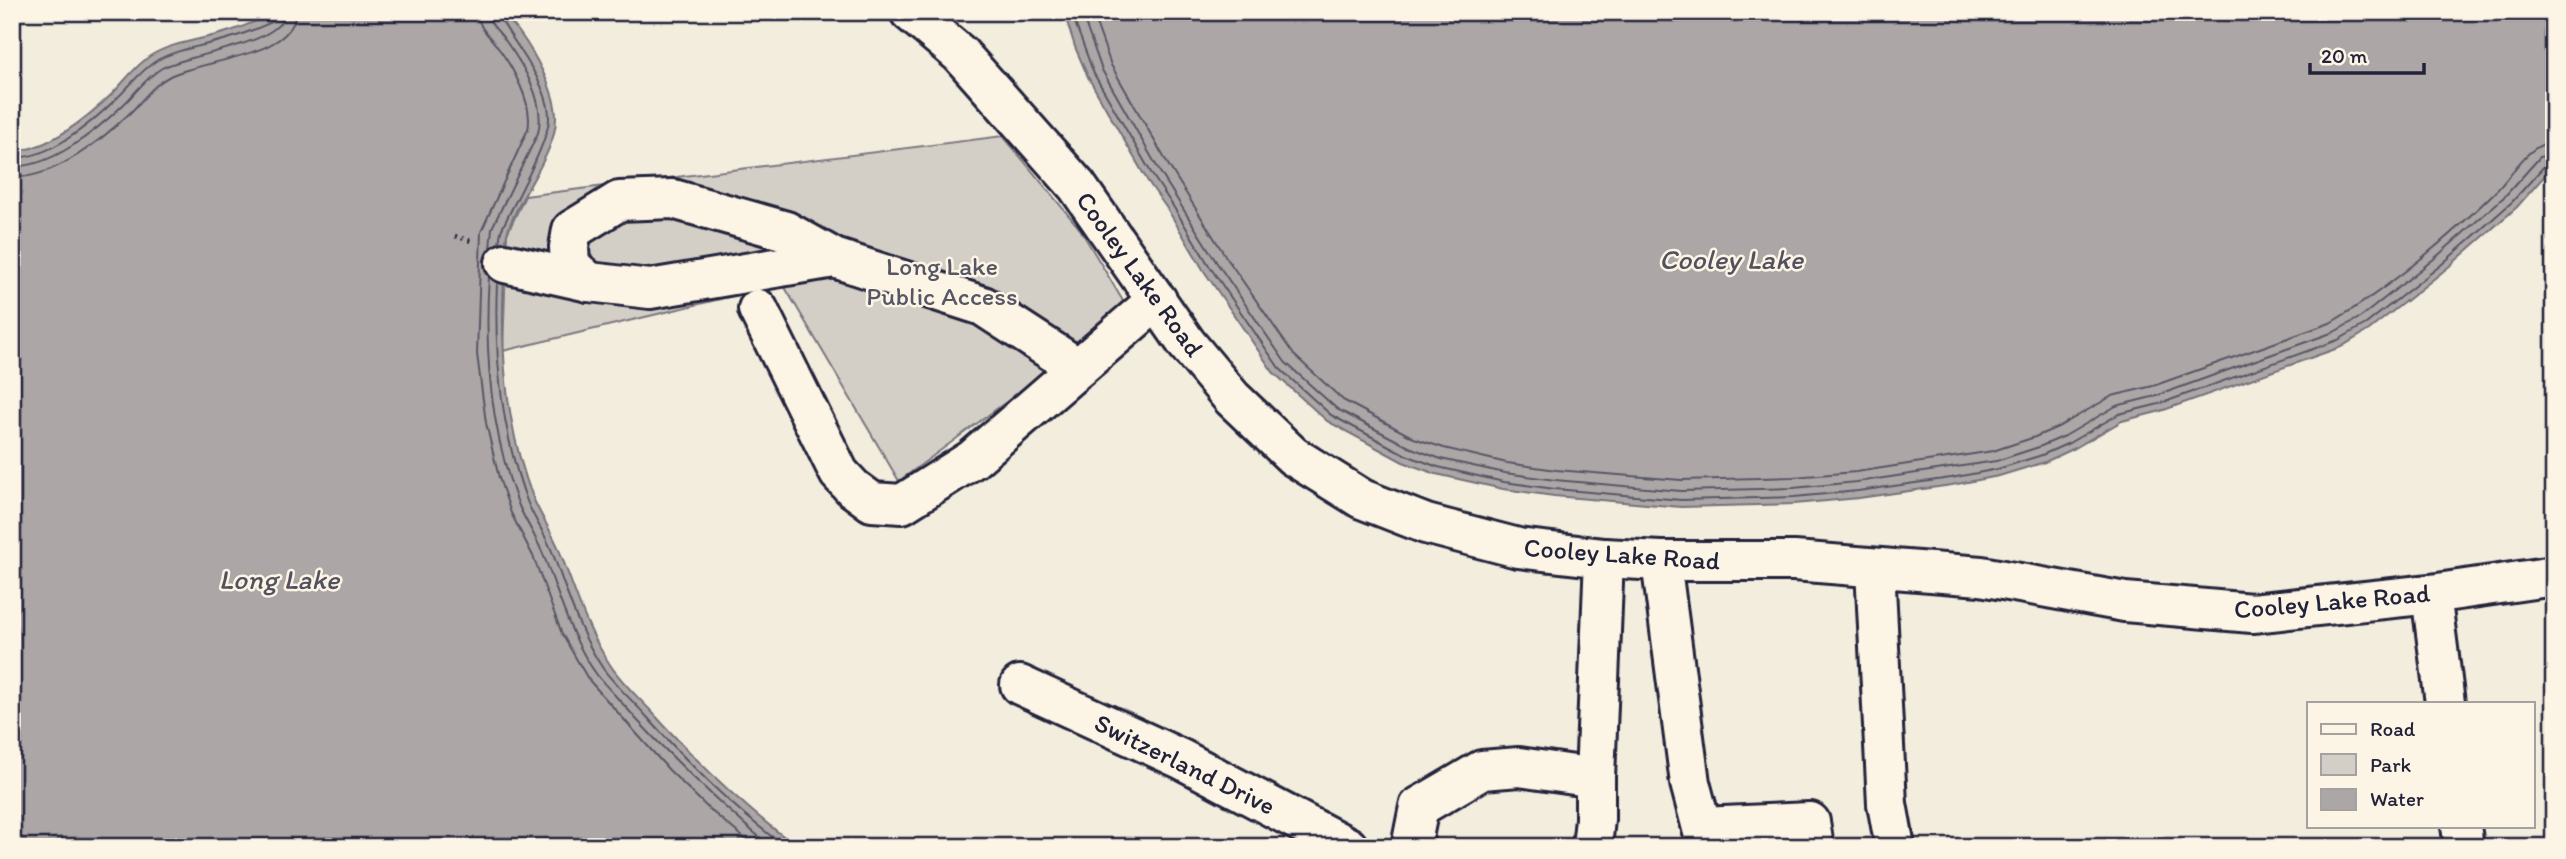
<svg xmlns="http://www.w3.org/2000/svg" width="2566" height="859" font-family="Itim,sans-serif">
<rect width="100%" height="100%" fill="#f3edde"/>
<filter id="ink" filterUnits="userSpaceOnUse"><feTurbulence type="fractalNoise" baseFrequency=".0143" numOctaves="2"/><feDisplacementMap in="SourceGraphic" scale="14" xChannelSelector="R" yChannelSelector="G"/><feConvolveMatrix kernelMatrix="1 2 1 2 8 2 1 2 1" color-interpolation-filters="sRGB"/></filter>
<g filter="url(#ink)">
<path fill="#d4cfc6" stroke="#7b7880" stroke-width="2" d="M1003,136L1080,229L1129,311L899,481L783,284L503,351L507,234L525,196Z"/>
<g fill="#aca7a6" stroke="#75727b" stroke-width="2">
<path d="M277,12H500C524,31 556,87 556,118C556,155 517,197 507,234C504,247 505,263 504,276C500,350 506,430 534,500C541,516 551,531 558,547C574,587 585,627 609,663C620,681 637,696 651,711C696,761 743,808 798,847H12V150C45,153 89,116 112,94C125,81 135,66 150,56C172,42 202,40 227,32C244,27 260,19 277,12Z"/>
<path d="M1064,12H2554V165L2517,207L2445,270L2369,330L2341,347L2161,411L2122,421L2073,449L2045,462L1999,476L1952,485L1859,498L1794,504L1681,507L1554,496L1503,489L1436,474L1403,462L1327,421L1273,372L1204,271L1168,210L1147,180L1088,77L1075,47Z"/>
</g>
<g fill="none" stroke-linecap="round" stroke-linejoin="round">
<g stroke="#595766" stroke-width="2">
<path d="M478,12C478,28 487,33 496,45C511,64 534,104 528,129L481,232L477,354L486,423L499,478L511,513L533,556L562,634L588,679L669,770L709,809L755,847"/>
<path d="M488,12C489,25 498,30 505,40C523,65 546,101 538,133L492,228L490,248"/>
<path d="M497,12C498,18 523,53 528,62C538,78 549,98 549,117C550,140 512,206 501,231L499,243"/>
<path d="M1071,12L1094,74L1153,176L1173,206L1210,267L1279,368L1331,415L1406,455L1438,467L1504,482L1555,489L1681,500L1794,497L1858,491L1951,478L1998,469L2042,455L2069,443L2119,414L2159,404L2338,340L2366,324L2441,265L2512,202L2546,164L2554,161"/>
<path d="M1081,12L1102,70L1160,172L1217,263L1285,362L1337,409L1409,447L1441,459L1505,473L1555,480L1681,491L1793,488L1857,482L1996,461L2039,447L2065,436L2116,406L2156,396L2334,332L2361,317L2435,258L2505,196L2540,157L2554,153"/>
<path d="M1092,12L1111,65L1169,166L1226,257L1294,355L1343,400L1414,438L1444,448L1507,463L1556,470L1681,480L1793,477L1856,472L1993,451L2035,437L2060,426L2112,396L2153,386L2330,323C2387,290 2451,236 2498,189C2514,173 2528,143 2554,142"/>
<path d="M12,157C47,161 93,122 117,98C130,86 140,71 156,61C176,49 204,46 227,39C243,35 258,28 272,22L276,12"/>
<path d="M12,166C50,169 97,130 123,105C136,93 146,77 162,68C187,54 283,45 285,12"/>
<path d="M12,177C53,180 103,139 131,112C143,100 154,84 170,76C201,60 294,57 296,12"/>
<path d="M489,275C484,352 491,434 519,506C527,524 538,540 545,559C560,598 572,641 597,675C609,690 624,704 636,719C679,765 723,807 771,847"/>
<path d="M497,282C494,356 501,431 527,501C534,519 546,535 553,554C567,593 580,635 604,670C616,686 633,701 647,717C689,764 734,810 786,847"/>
</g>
<g stroke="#22223b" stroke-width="44">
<g id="minor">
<path d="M910,12L960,54L1077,186L1187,344L1232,398L1293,456L1362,499L1426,524L1518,548L1604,558L1661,561H1794L1981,576L2125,602L2252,613L2431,594L2554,576"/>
<path d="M834,258L650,289L589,282L570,265L569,247L572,230L619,201L673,199L786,231L834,258L983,306L1078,368"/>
<path d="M505,263L589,282"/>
<path d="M758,309L839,473L853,488L872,502L902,504L973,459L1157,300"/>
<path d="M1661,561L1690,783L1707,847"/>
<path d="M1875,568L1887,804L1895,847"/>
<path d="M2431,594L2445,703"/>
<path d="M1020,685L1181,759L1348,847"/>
<path d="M2461,826L2464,847"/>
<path d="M1702,827L1810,822L1814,847"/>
<path d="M1411,847L1419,807L1482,770L1519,767L1595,778L1604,558"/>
<path d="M1592,847L1595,819V778"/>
</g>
</g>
<path stroke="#22223b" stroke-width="4.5" stroke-dasharray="2 5" stroke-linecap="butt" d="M455,236L474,242"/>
<use href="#minor" stroke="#fcf5e5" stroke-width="38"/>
</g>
</g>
<g text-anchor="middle" stroke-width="5" stroke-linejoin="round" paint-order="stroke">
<g font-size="26" fill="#575665" stroke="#fcf5e5">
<text x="942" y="275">Long Lake<tspan x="942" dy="30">Public Access</tspan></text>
</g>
<g font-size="26" fill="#22223b" stroke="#fcf5e5">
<text transform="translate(1140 274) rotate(54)" y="9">Cooley Lake Road</text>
<text transform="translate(1622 554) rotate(4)" y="9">Cooley Lake Road</text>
<text transform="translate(2332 601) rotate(-5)" y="9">Cooley Lake Road</text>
<text transform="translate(1185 764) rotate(26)" y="9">Switzerland Drive</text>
</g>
<g font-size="28" font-style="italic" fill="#525160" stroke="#fcf5e5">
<text x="1731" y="269">Cooley Lake</text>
<text x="279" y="589">Long Lake</text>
</g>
</g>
<rect width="2566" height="859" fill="none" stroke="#fcf5e5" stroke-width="42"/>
<rect x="21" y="21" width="2524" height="817" fill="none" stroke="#22223b" stroke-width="2.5" filter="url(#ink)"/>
<rect x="2307" y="702" width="228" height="126" fill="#fcf5e5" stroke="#a5a1a1" stroke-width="2"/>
<rect x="2321" y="724" width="35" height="10" fill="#fcf5e5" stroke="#a5a1a1" stroke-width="2"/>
<text x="2370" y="736" font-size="21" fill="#22223b">Road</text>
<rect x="2321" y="754" width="35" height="21" fill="#d4cfc6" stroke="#a5a1a1" stroke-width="2"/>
<text x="2370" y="772" font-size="21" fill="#22223b">Park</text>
<rect x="2321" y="789" width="35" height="21" fill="#aca7a6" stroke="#a5a1a1" stroke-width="2"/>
<text x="2370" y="806" font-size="21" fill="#22223b">Water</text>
<path d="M2310 63v10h114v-10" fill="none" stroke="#22223b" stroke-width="3.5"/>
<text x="2321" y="63" font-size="21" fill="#22223b" stroke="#fcf5e5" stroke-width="5" paint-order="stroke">20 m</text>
</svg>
